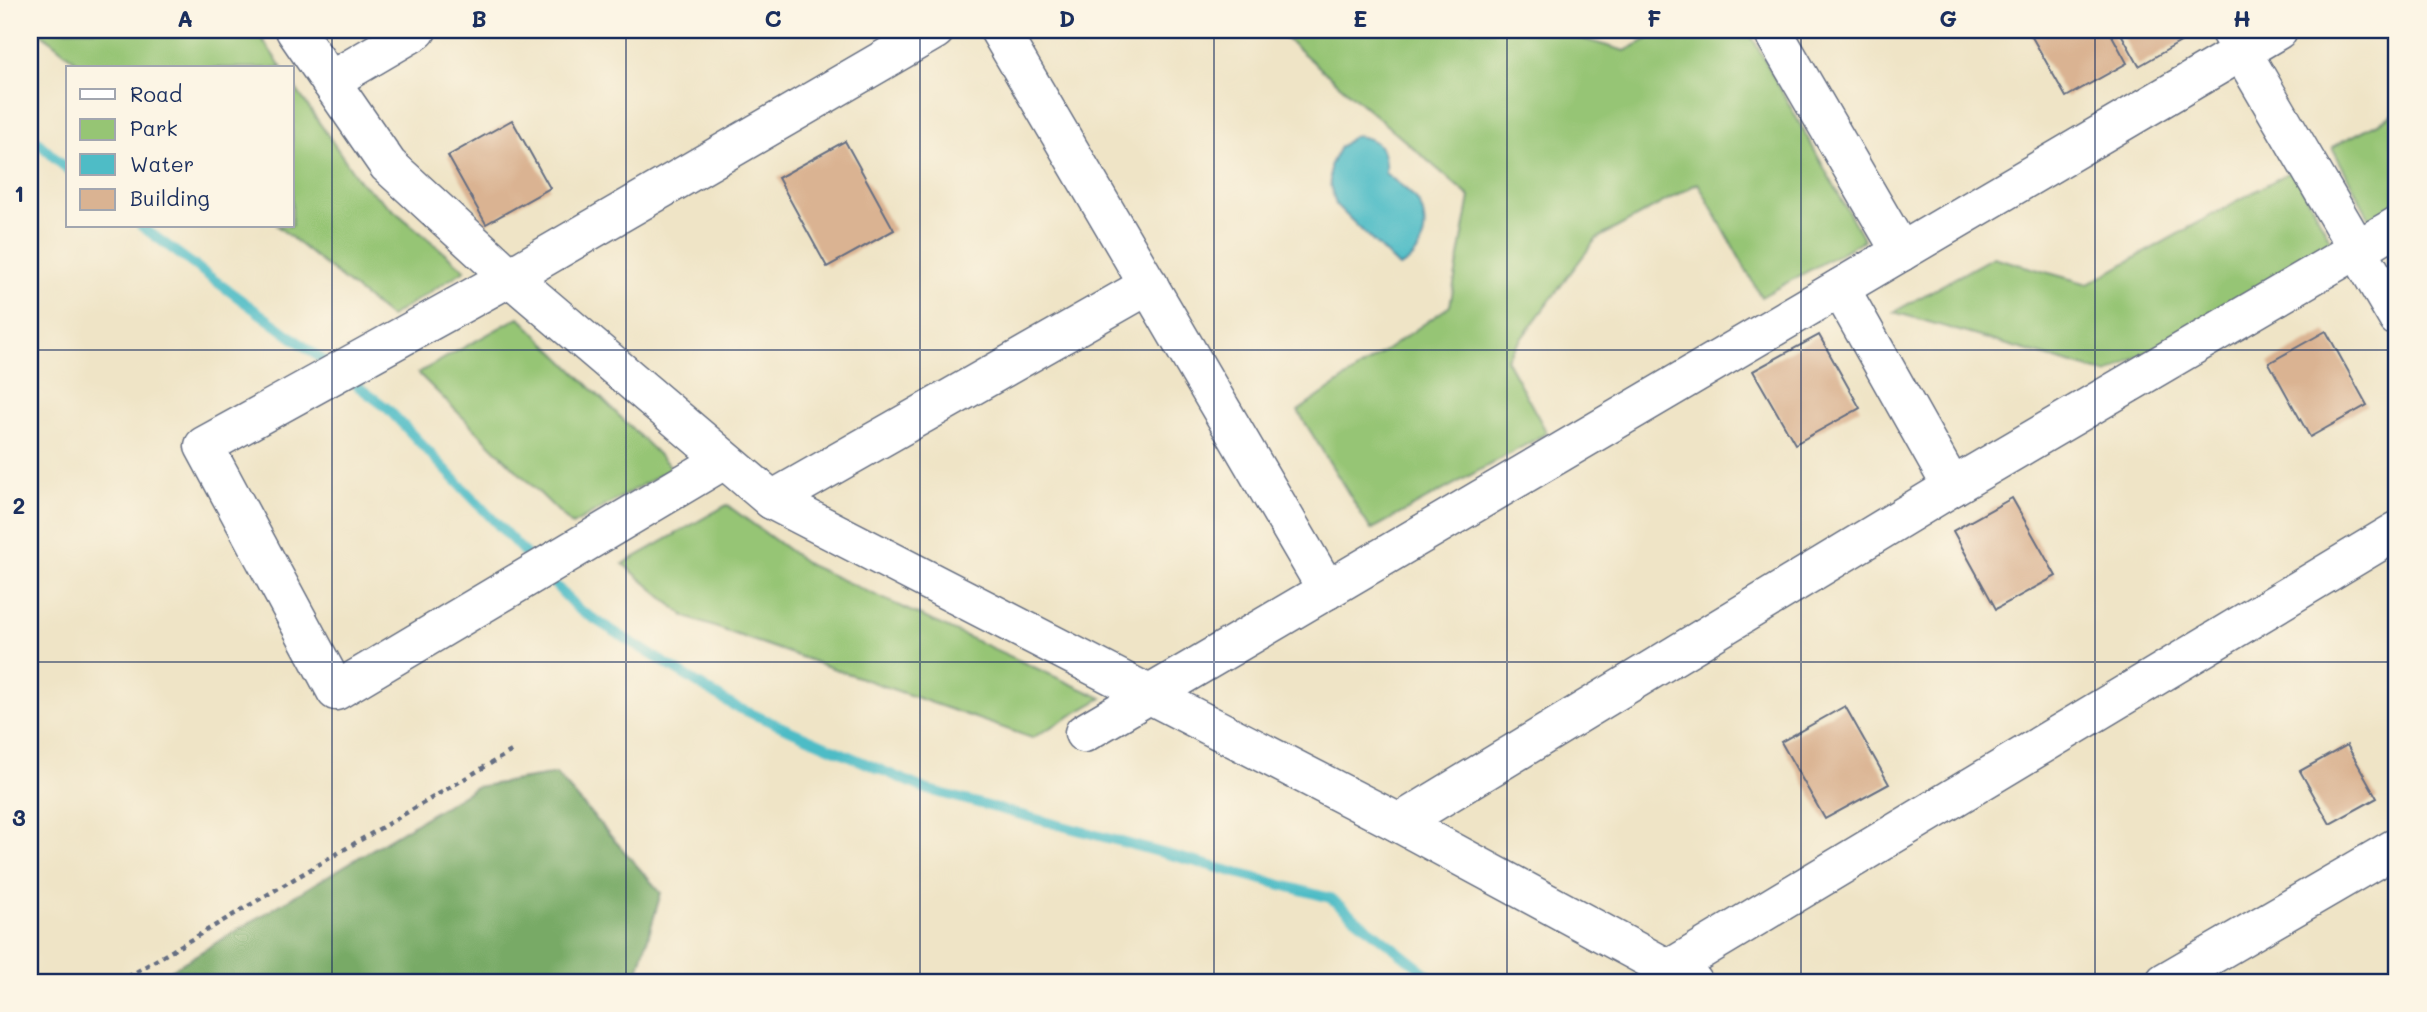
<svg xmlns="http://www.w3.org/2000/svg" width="2427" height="1012" font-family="Mali,sans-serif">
<rect width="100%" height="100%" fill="#fcf5e5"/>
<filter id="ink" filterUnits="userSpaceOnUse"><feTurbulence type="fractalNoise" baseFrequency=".0143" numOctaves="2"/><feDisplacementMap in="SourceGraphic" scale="14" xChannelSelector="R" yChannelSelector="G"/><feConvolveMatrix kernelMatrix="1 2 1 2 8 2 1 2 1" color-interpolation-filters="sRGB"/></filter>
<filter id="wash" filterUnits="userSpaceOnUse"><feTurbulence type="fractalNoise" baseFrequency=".00686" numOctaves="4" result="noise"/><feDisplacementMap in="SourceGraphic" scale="28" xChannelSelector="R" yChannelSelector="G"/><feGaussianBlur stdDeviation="1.57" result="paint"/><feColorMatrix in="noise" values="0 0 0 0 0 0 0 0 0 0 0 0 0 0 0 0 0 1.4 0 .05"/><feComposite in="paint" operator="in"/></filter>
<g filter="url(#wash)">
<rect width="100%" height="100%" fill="#efe4c6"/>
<g fill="#96c574" stroke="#587a69" stroke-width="2">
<path d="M37,30H256L282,68H84Z"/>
<path d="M1276,30H1551L1625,51L1665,30H1748L1864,240L1761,297L1698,183L1596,239L1506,359L1547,433L1371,530L1298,411L1450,306L1470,197Z"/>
<path d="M292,83L360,182L465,270L390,317L277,226H292Z"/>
<path d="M2397,113V210L2372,223L2332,147Z"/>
<path d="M2293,170L2335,248L2107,374L1894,312L1993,257L2088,284Z"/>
<path d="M519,317L672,468L572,525L418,373Z"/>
<path d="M727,505L809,565L1102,698L1032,738L686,617L623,564Z"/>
</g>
<path fill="#78aa66" stroke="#4a6c62" stroke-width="2" d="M556,774L661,893L635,982H151L476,787Z"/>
<path fill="#4ebcc6" stroke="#347692" stroke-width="2" d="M1354,136C1378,137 1387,150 1385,173C1395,181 1407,189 1415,198C1433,220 1424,257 1399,267L1336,205L1330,185V166L1340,147Z"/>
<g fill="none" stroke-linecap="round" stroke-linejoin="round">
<g stroke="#4ebcc6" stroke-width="10">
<path d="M30,135L68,170"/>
<path d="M141,226L331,366"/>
<path d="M344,376L387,408L578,609L734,706L925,789L1330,898L1437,982"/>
</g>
</g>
<g id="blocks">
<g fill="#dab392">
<path d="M2028,30H2109L2127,63L2066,97Z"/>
<path d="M2119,30H2187L2191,36L2139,66Z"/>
<path d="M512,120L550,188L486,224L448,156Z"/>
<path d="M845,141L894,230L827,267L778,178Z"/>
<path d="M2326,331L2367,405L2310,437L2269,363Z"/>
<path d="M1819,335L1860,408L1795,444L1753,371Z"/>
<path d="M2012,498L2056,576L1996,609L1953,531Z"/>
<path d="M1845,706L1889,784L1825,819L1781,742Z"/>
<path d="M2347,745L2377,798L2330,824L2300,771Z"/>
</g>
</g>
</g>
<g filter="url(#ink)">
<use href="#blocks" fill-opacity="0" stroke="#656e82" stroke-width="2"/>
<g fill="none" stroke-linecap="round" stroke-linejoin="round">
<g stroke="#656e82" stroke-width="41">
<g id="minor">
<path d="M295,30L388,165L510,277L772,500L1399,823L1693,982"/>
<path d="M999,30L1327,590"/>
<path d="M1772,30L1901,252"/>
<path d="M2229,30L2397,317"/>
<path d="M330,81L417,30"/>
<path d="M1840,288L1952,487"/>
<path d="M724,460L336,691L204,446L510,277L935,30"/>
<path d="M772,500L1149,285"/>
<path d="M1084,733L2278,30"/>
<path d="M1399,823L1952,487L2397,226"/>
<path d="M1669,969L2397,531"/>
<path d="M2165,982L2397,847"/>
</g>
</g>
<path stroke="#656e82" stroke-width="4.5" stroke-dasharray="5 5" stroke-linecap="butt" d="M119,982L515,749"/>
<use href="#minor" stroke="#fff" stroke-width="38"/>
</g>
</g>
<path fill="none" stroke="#1b2f5e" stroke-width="2" stroke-opacity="0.55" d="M332,30V982M626,30V982M920,30V982M1214,30V982M1507,30V982M1801,30V982M2095,30V982M30,350H2397M30,662H2397"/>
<rect width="2427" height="1012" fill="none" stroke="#fcf5e5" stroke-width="77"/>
<rect x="66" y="66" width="228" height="161" fill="#fcf5e5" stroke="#a2a6af" stroke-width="2"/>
<rect x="80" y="89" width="35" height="10" fill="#ffffff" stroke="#a2a6af" stroke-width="2"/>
<text x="130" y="102" font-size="21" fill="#1b2f5e">Road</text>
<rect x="80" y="119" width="35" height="21" fill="#96c574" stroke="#a2a6af" stroke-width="2"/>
<text x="130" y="136" font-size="21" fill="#1b2f5e">Park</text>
<rect x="80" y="154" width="35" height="21" fill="#4ebcc6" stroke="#a2a6af" stroke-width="2"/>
<text x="130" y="172" font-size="21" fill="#1b2f5e">Water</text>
<rect x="80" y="189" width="35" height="21" fill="#dab392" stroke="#a2a6af" stroke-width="2"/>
<text x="130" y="206" font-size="21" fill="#1b2f5e">Building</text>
<rect x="38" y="38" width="2350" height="936" fill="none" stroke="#1b2f5e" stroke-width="2.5"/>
<g font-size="23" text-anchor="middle" font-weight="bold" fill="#1b2f5e">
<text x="185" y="27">A</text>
<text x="479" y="27">B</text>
<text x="773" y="27">C</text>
<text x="1067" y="27">D</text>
<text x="1360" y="27">E</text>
<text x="1654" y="27">F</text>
<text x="1948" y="27">G</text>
<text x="2242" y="27">H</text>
<text x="19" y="202">1</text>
<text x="19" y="514">2</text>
<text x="19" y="826">3</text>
</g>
</svg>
